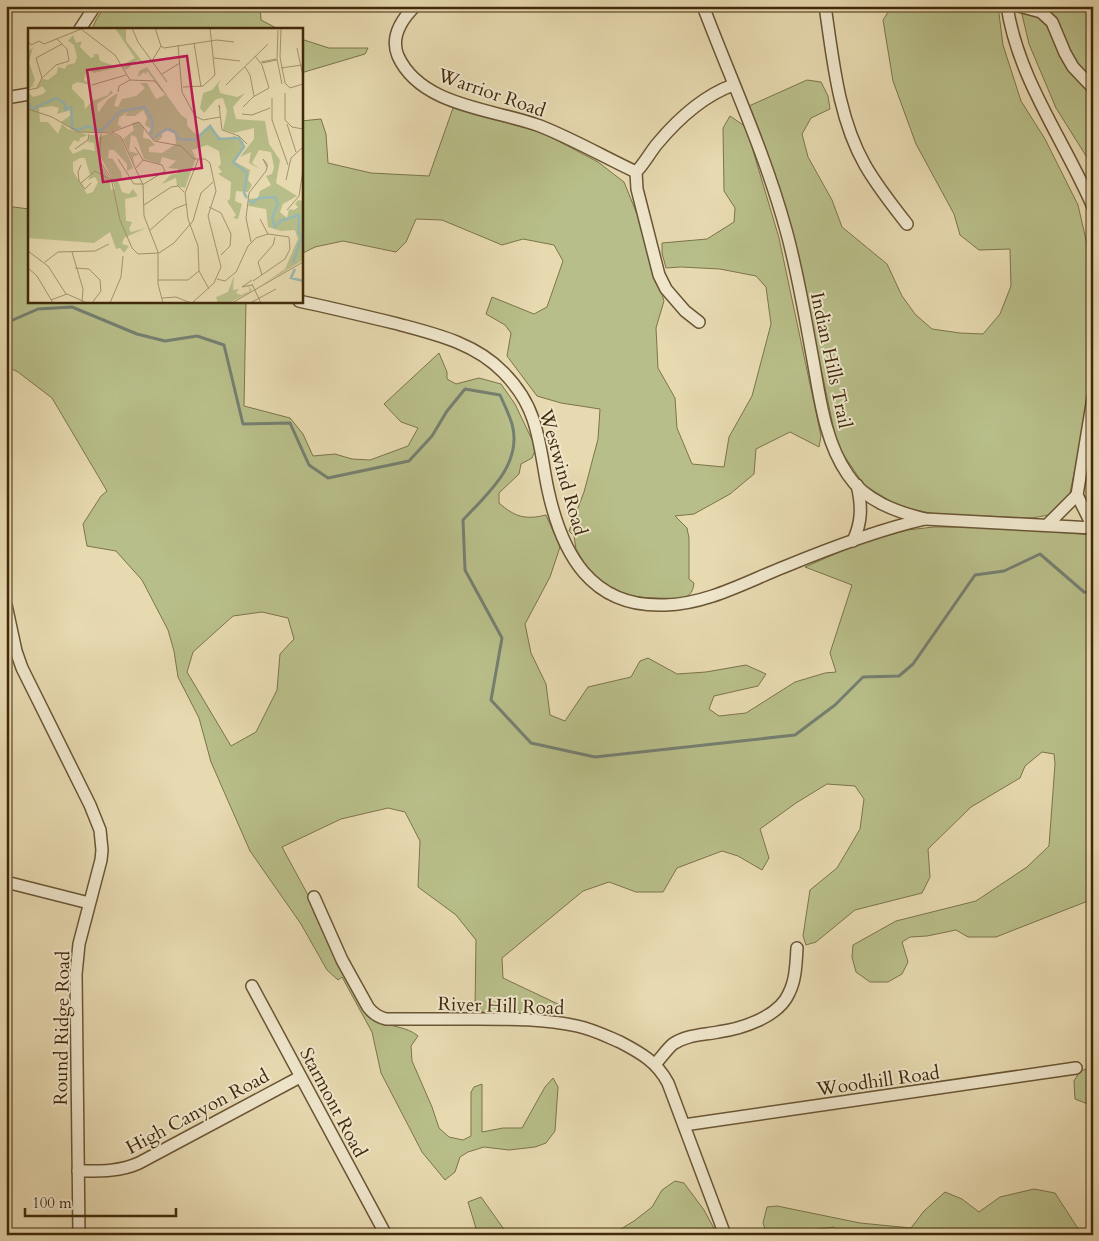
<svg xmlns="http://www.w3.org/2000/svg" width="1099" height="1241" font-family="Cardo,serif">
<rect width="100%" height="100%" fill="#e7d9b0"/>
<filter id="stains"><feTurbulence type="fractalNoise" baseFrequency=".004" numOctaves="4"/><feColorMatrix values="0 0 0 0 .2 0 0 0 0 .09 0 0 0 0 .02 0 0 0 .5 -.17"/></filter>
<radialGradient id="worn" r=".72"><stop offset=".6" stop-color="#630" stop-opacity="0"/><stop offset="1" stop-color="#630" stop-opacity=".3"/></radialGradient>
<g fill="#b8be89" stroke="#7c744a" fill-rule="evenodd">
<path d="M105,6H260L261,20L278,29H92L96,20Z"/>
<path d="M892,6H998L1003,45L1021,101L1045,139L1078,205L1093,270V356L1080,443L1070,493L1064,503L1049,515L1032,518L936,514L900,507L864,485L837,445L796,247L749,106L807,80L821,82L828,96L830,109L811,118L802,134L808,157L832,200L842,227L887,264L902,296L915,314L932,329L960,333L983,334L1000,314L1011,286L1010,249L979,250L960,235L954,214L916,144L893,81L883,20Z"/>
<path d="M1020,6H1093V167L1056,108L1029,44Z"/>
<path d="M301,39L329,48H368L365,54L301,73Z"/>
<path d="M453,108L543,133L598,162L624,182L641,224L664,301L656,328L658,368L675,398L677,428L692,464L724,467L729,437L752,396L771,324L766,287L756,276L720,269L681,267L666,268L662,253V243L707,239L734,222L735,208L724,191L723,128L730,116L746,127L779,238L821,436L819,447L790,432L756,449L754,474L730,494L694,514L675,516L687,528L689,538V579L694,583C693,592 690,595 683,599L633,597L606,586L589,571L576,549L574,536L569,531L584,492L598,439L600,409L561,403L537,396L507,356L511,333L505,325L486,314L492,297L534,314L547,307L563,261L554,245L523,239L502,245L442,220L416,219L406,242L396,252L343,241L315,247L301,254V121L321,119L326,134L328,163L371,173L429,176Z"/>
<path d="M6,206L29,209V301H246L244,406L290,418L303,434L313,456L335,454L352,459L370,460L408,446L418,428L401,422L384,404L439,353L447,372V379L456,384L479,378L501,384L515,404L536,448L532,458L521,464L519,474L499,493V503C515,517 525,520 546,515L560,547L550,577L525,624L531,653L546,684L550,715L565,721L588,687L631,677L640,661L648,658L677,674L706,672L746,665L766,674L758,686L714,696L709,709L719,716L746,713L795,682L825,673L836,672L830,653L852,585L805,567L858,544L907,530L934,527H993L1093,535V899L996,937H968L956,930L927,936L910,937L902,942L908,962L902,974L888,982H870L856,972L852,957L853,945L896,921L976,901L1027,867L1049,846L1055,764L1054,754L1042,752L1025,766L1020,778L971,807L928,849L930,877L922,893L855,910L816,942L806,945L803,936L810,890L837,868L860,829L864,799L855,786L827,784L796,803L760,829L769,858L762,870L738,856L722,851L677,868L663,892H636L609,882L583,891L502,958L503,978L560,1005L550,1014L485,1013L475,1008L476,940L456,915L418,887L420,841L405,812L388,808L341,819L282,847L309,897L314,913L373,1019C388,1027 407,1026 418,1036L411,1046L412,1061L432,1107L439,1128L449,1137L463,1140L471,1136V1092L474,1087L482,1084V1132L503,1128H522L545,1087L553,1078L558,1087L555,1131L546,1143L535,1147L509,1150L484,1147L468,1152L460,1157L455,1172L445,1180L422,1152L381,1073L372,1032L342,977L338,980L327,970L301,924L250,851L211,762L199,718L178,677L174,651L168,630L142,580L116,551L87,546L83,524L101,496L107,491L52,398L18,372L6,366ZM262,612L288,618L294,639L280,654L277,690L256,732L231,746L187,672L193,652L233,616Z"/>
<path d="M1093,1067V1106L1075,1099L1074,1081L1080,1071Z"/>
<path d="M675,1181L684,1183L704,1210L717,1234L716,1235H667L665,1231L654,1232L650,1235H611L634,1221L652,1207L662,1190Z"/>
<path d="M1034,1189L1055,1193L1077,1227L1086,1235H841L834,1227L818,1229L807,1235H767L763,1223L767,1207L777,1206L860,1223L911,1228L924,1211L945,1192L962,1199L979,1212L1000,1197Z"/>
<path d="M481,1197L508,1235H478L468,1202Z"/>
</g>
<g fill="none" stroke-linecap="round" stroke-linejoin="round">
<path stroke="#757f70" stroke-width="3" d="M6,323L38,309L72,307L137,334L165,341L197,336L224,345L243,424L290,423L309,465L328,478L409,461L432,436L447,411L465,389L500,395C504,404 509,414 512,424C523,464 488,493 463,520L465,570L502,638L491,700L531,743L595,757L795,735L835,705L863,677L899,676L913,664L975,575L1004,571L1040,554L1084,592L1093,594"/>
<g stroke="#6a5534" stroke-width="14">
<g id="minor">
<path d="M415,6C402,19 390,37 398,56C421,107 495,109 540,126C573,139 604,157 636,172"/>
<path d="M703,6C731,80 765,153 786,230C798,273 805,317 813,360C820,399 825,442 848,475C865,501 897,512 925,519L1093,528"/>
<path d="M825,6C833,59 838,118 865,165C877,186 892,205 907,224"/>
<path d="M1007,6C1018,79 1064,140 1093,207"/>
<path d="M1019,6L1041,12L1052,22L1065,53L1073,67L1093,88"/>
<path d="M80,29L95,6"/>
<path d="M6,98L29,94"/>
<path d="M299,301C332,308 365,316 398,324C435,334 475,343 503,372C516,385 527,401 533,419C541,442 543,467 548,490C562,554 591,608 665,605C707,604 746,582 784,567C830,548 877,530 925,519"/>
<path d="M699,322L685,311L666,289L659,275L637,189L636,172C644,164 649,154 657,144C677,120 703,96 733,85"/>
<path d="M1093,398L1077,495L1093,527"/>
<path d="M1047,525L1077,495"/>
<path d="M853,541C862,522 862,506 857,485"/>
<path d="M6,605L16,651L22,668L90,805L100,830L102,850L101,860L79,944L76,974L79,1235"/>
<path d="M6,882L89,903"/>
<path d="M314,897L342,960L368,1007C373,1014 378,1017 386,1019C417,1019 448,1019 478,1019C511,1019 545,1019 577,1026C592,1029 606,1036 620,1042C641,1053 657,1062 668,1083L725,1235"/>
<path d="M252,986L386,1235"/>
<path d="M655,1064C661,1058 667,1049 673,1044C686,1035 703,1035 718,1032C741,1029 779,1017 789,993C796,979 796,963 797,948"/>
<path d="M684,1125L1076,1068"/>
<path d="M78,1171C99,1171 119,1172 139,1163L300,1077"/>
</g>
</g>
<use href="#minor" stroke="#efe6cc" stroke-width="11"/>
</g>
<g text-anchor="middle" stroke-width="4" stroke-linejoin="round" paint-order="stroke">
<g font-size="19" fill="#40290b" stroke="#efe6cc">
<text transform="translate(492 92) rotate(19)" y="7">Warrior Road</text>
<text transform="translate(832 360) rotate(78)" y="7">Indian Hills Trail</text>
<text transform="translate(564 472) rotate(74)" y="7">Westwind Road</text>
<text transform="translate(501 1005) rotate(2)" y="7">River Hill Road</text>
<text transform="translate(61 1028) rotate(-89)" y="7">Round Ridge Road</text>
<text transform="translate(878 1080) rotate(-8)" y="7">Woodhill Road</text>
<text transform="translate(334 1102) rotate(62)" y="7">Starmont Road</text>
<text transform="translate(197 1111) rotate(-28)" y="7">High Canyon Road</text>
</g>
</g>
<g transform="translate(28 28)">
<rect width="275" height="275" fill="#e7d9b0"/>
<path d="M87,0H98V13L117,37L110,32L98,42L95,39L94,37L107,30ZM45,7L48,15L54,13L52,19L63,30L67,28L65,26H70L72,33L90,39L66,45L59,41L56,52L63,57L49,54L44,57V61L56,73L57,81L64,73L80,67L83,62L85,65L69,76L70,85L80,71L90,65L86,78L90,79L94,71L108,68L117,60L112,55H119L128,71L137,67L119,43L118,47L116,44L110,49L111,43L119,39L153,87L159,91V97L165,104L172,108L181,98L194,111L207,108L215,113L217,119L207,134L222,142L220,152L224,157L220,164L208,163L207,173L214,176L210,191L205,190L208,187L199,173L202,171L203,154L190,146L194,144L190,139L193,136L191,123L179,117L164,122L168,130L157,160L149,158L148,150L134,156L142,147L150,145V141L140,140L148,133L134,129L132,136L116,131L108,109L103,107L101,123L111,126L105,129L107,138L95,111L106,102L104,95L110,94L116,99L115,110L121,111L127,117L121,119V124L134,125L148,116L147,106L140,102L132,105L135,108L130,113L126,112L120,105L123,101L117,97L119,90L115,82L107,88H97L100,84L91,90L90,97L94,99L83,104H50L33,94L43,87V82L29,86L31,80L24,78L11,80L12,94H20L30,106L34,96L40,101L60,107L52,110L51,114L46,112L41,120L45,126L56,121L67,123L66,115L60,114L62,107H69L70,132L81,149L83,162L87,161L83,148L72,128L71,109L83,105L93,110L105,140L99,143V136L86,122H81L80,130L85,131L93,144L94,149L90,153L94,164L101,166L105,161L110,168L97,171L98,193L104,194L101,201L103,204L118,200L96,210L94,216L101,218L96,225L92,220L88,221L82,204L66,215L0,210V64L5,69L15,66L18,63L14,58L8,62L14,51L20,52L29,45L30,39L37,41L39,37L47,35L49,29L46,17L40,13ZM52,130H57L62,147L60,152L67,149L70,154L65,164L59,166L45,143V134ZM5,19L1,34L7,52L4,58L10,56L0,61V24ZM193,51L190,57L192,65L209,69L217,65L205,79L208,91L237,93L241,116L252,132L248,155L269,168L255,176L252,184L259,190L261,181L266,182L270,179L267,176L270,172L275,173V232L231,259L257,241L270,211L267,202L253,203L240,199L238,181L220,178L221,171L230,170L232,163L243,157L238,148L244,146L246,139L243,124L231,122L224,135L232,141L221,135L223,124L212,129L226,111V100L206,105L195,102L199,83L195,70L188,71L176,85L172,80L175,65L184,62ZM206,248L205,262L211,261L208,265L213,267L222,263L220,258L224,262L222,264L201,275H190L188,269L200,264Z" fill="#b8be89" fill-rule="evenodd"/>
<path fill="none" stroke="#98b9b4" stroke-width="2.5" d="M0,76L5,81L28,70L37,76V82L43,79L44,100L50,102L60,98L73,103L93,83L117,79L125,94L123,107M125,110L139,101L147,104L150,111L167,112L182,98L191,111L211,110L216,119L205,134L219,145L216,165L219,170M221,172L224,175L231,170L247,169L250,176L244,190L247,199L252,193L271,187V205L274,209L265,235M267,241L263,250L275,253"/>
<path fill="none" stroke="#a4936e" stroke-width="1" d="M104,0L110,14L139,54M253,0L252,29L257,55L262,60L275,56M53,1L87,27L102,52L127,53L135,63M250,2L249,31L254,56M0,13L3,17L11,13L16,16L53,1M166,15L173,59M150,17L154,64L167,88L175,92L192,89M133,18L136,20L189,12L206,14M269,20L275,48M186,30L212,33M124,33L133,18L127,0M233,34L248,31M234,35L249,32M217,39L222,47L226,68M253,40L274,37M134,46L152,35M14,50L28,37L41,33L39,21L29,11M64,57L98,47M198,57L240,16M155,59L175,58L187,47L182,0M0,62L9,60L14,50L8,30L34,16M90,64L91,58L102,52M257,65V92L264,99L275,101M244,70V92L260,137M215,79L225,69L241,60L234,37L227,28M192,80L191,77L194,102L211,108L219,116M0,81L24,89L50,104L86,105L93,109L115,157L116,188L130,224V256L135,275M214,86L224,87L242,80M259,96L268,124M84,104L111,94L126,113L153,118L166,131H177L182,135L188,163L180,188L193,239L186,255L164,275M73,106L71,132L83,150L92,192L104,220L110,226L131,225L146,215L165,193L173,165L185,154M47,121L60,112L61,106M90,131L106,156H116L137,143L134,137L115,132M53,137L50,144L51,153L57,161L63,155M107,141L115,132L107,119M258,152L263,130L275,119M53,155L67,143L83,152M116,177L143,159L150,158L156,164M181,179L193,185L203,206L202,218L193,227M259,182L271,168L275,142M232,191L240,206M121,203L146,181L159,176M223,214L218,190L221,165L238,143L239,140V136L235,131L239,139M0,223L20,238L38,266M44,224L55,261L54,275M17,234L30,224L67,223L81,216M0,240L9,248L25,275M47,240L61,241L72,252L73,263L64,275M171,243L181,261M234,247L230,234L245,217L247,209M189,251L197,253L208,244L220,218L228,210L240,206L261,209L262,221L257,231L225,253M130,252H160L171,243L170,218L160,191L157,165L170,132M224,256L233,275M224,257L214,259L224,252M134,270L148,269L163,275M23,272L39,266L59,275M224,274L248,261M82,275L93,249L95,228M204,275L275,234"/>
<path fill="#c2185b" fill-opacity="0.15" stroke="#c2185b" stroke-width="2.5" d="M159,28L174,140L75,154L59,42Z"/>
<rect width="275" height="275" fill="none" stroke="#40290b" stroke-width="2.5"/>
</g>
<rect width="1099" height="1241" fill="none" stroke="#e7d9b0" stroke-width="25"/>
<rect x="8" y="8" width="1084" height="1226" fill="none" stroke="#40290b" stroke-width="2.5"/>
<rect x="12" y="12" width="1074" height="1216" fill="none" stroke="#40290b"/>
<path d="M25 1208v8h151v-8" fill="none" stroke="#40290b" stroke-width="2.5"/>
<text x="32" y="1208" font-size="15" fill="#40290b" stroke="#efe6cc" stroke-width="4" paint-order="stroke">100 m</text>
<rect width="100%" height="100%" filter="url(#stains)"/>
<rect width="100%" height="100%" fill="url(#worn)"/>
</svg>
